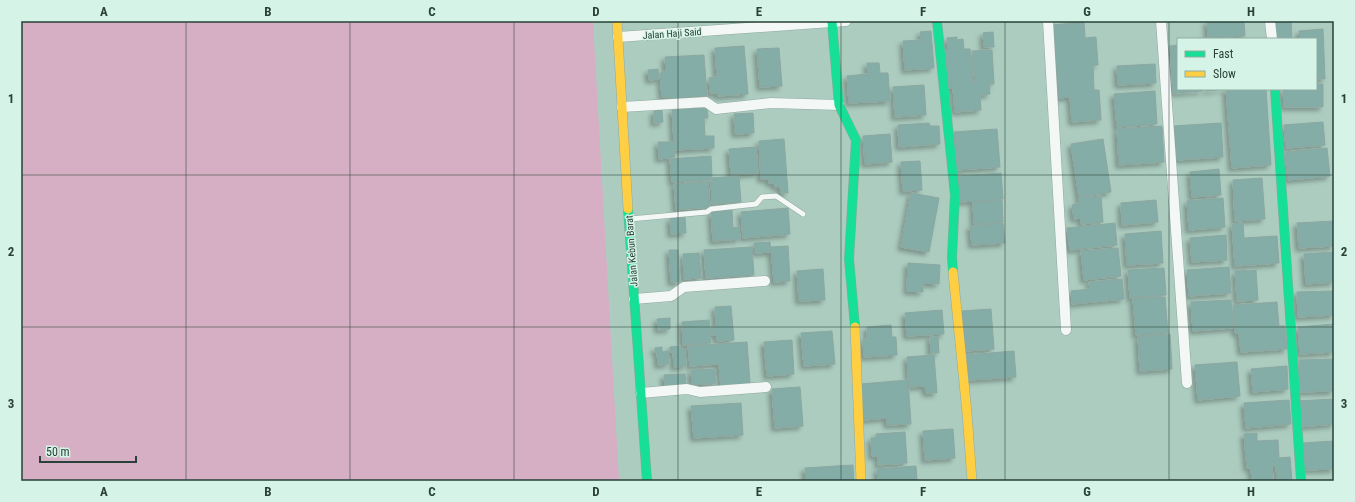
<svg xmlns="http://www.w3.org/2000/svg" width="1355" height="502" font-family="'Roboto Condensed',sans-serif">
<defs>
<filter id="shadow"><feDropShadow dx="-3.5" dy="3.5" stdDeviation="2" flood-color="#0004"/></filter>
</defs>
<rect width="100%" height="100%" fill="#acccc0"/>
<path fill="#d6afc4" d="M21,21H593L619,481H21Z"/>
<g fill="#83ada6" stroke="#8ca7a0" filter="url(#shadow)">
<path d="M1207,21H1244L1245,36L1208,38Z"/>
<path d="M1274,21H1291L1292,39H1275Z"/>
<path d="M1084,22L1085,38L1096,37L1098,65H1093L1094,90H1099L1101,120L1072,122L1070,97L1059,98L1053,25Z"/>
<path d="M1323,29L1325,79H1316V39H1300L1299,31Z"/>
<path d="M931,31L934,68L905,70L903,41L921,40L920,32Z"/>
<path d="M993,32L994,47H984L983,33Z"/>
<path d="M957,37V40L963,39L964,49H970L973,84L975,83L972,51L992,50L994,84H989L990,94L980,95L981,110L955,112L953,88H946L944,50H948L947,38Z"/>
<path d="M1178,45V89H1202L1203,91L1173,93L1170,46Z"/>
<path d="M744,46L748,94L718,96V93H710L709,78L717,77L715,48Z"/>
<path d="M779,48L782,86L760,87L757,49Z"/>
<path d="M704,55L707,96L668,99V97H662L660,73L666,72L665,57Z"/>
<path d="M867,63H879L880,73H888L890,101L849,103L847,76L868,74Z"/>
<path d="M1155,64L1156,83L1118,85L1117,66Z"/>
<path d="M658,69L659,79L649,80L648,70Z"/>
<path d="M1316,84H1323V107H1284L1283,89H1316Z"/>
<path d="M924,85L926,115L895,117L893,87Z"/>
<path d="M1206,89H1266L1271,165L1232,168L1226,89L1206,91Z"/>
<path d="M1155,91L1157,124L1117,127L1114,94Z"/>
<path d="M703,108V109L707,108L708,118H704L705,136H714V148L674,150L675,157L659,159L658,142H674L672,110Z"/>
<path d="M662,110L663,122L654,123V111Z"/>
<path d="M753,113L754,133L735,134L734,114Z"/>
<path d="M1323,122L1325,145L1286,148L1284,125Z"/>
<path d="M929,123L930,126H939L940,144L899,147L898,125Z"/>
<path d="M1221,123L1223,157L1177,160L1174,126Z"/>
<path d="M1162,126L1164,162L1119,165L1117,129Z"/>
<path d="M997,129L1000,167L956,170L954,132Z"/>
<path d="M890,134L892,162L865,164L863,136Z"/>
<path d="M784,139L788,193H781L780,186L775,187L774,183H769V179H761L759,141Z"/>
<path d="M1103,139L1111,192L1079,197L1071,144Z"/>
<path d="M756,147L758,173L731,175L729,149Z"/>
<path d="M1327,148L1330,176L1288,180L1285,152Z"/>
<path d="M711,156L712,177H710V180L672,182L670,159Z"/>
<path d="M920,161L922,190L903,191L901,162Z"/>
<path d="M1219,169L1221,195L1192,197L1190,172Z"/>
<path d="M1001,173L1003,199L960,202L958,176Z"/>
<path d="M739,176L741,202L712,204L711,178Z"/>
<path d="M1262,178L1265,219L1235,221L1233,180Z"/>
<path d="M708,182L710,207L676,210L674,184Z"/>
<path d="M911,193L939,198L929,252L901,247Z"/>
<path d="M1101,196L1103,222L1081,224V218L1074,219L1072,205L1079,204V198Z"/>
<path d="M1223,198L1225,227L1189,230L1187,201Z"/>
<path d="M1002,200L1003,222L974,224L973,202Z"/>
<path d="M1156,200L1158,222L1122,225L1121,203Z"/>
<path d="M788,208L790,234L743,238L741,212Z"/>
<path d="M732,210L733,228L739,227L740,239L713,241L711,212Z"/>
<path d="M685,217L686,233L671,234L670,218Z"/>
<path d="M1334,221V246L1299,248L1297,223Z"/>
<path d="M1003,223L1005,243L972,245L970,226Z"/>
<path d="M1115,223L1117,245L1070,250L1067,228Z"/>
<path d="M1243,223L1244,238L1277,236L1279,263L1235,266L1232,224Z"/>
<path d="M1161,231L1163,263L1127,265L1125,234Z"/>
<path d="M1226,235L1227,260L1192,262L1190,238Z"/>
<path d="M770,242L771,252L755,253L754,243Z"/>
<path d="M788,246L790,281L774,282L771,247Z"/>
<path d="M752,247L754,275L706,278L704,250Z"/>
<path d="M1118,248L1121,276L1084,280L1081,251Z"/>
<path d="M669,250H678L680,282H671Z"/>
<path d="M1334,252V282L1306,284L1304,254Z"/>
<path d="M699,253L701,278L684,279L683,254Z"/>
<path d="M908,263L940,265L939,284L923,283V292L907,291Z"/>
<path d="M1229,267L1231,293L1189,296L1187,270Z"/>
<path d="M1164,268L1166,295L1130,298L1128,270Z"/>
<path d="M823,269L825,300L799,301L797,271Z"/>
<path d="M1256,270L1258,300L1237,301L1235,271Z"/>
<path d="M1122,279L1124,299L1072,304L1071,291L1090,289L1089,282Z"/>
<path d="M1334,291V315L1298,317L1297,292Z"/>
<path d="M1165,297L1168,333L1136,335L1133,299Z"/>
<path d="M1231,300L1233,328L1193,331L1191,302Z"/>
<path d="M1277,302L1279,326H1285L1287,349L1241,352L1239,333H1235L1233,305Z"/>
<path d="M731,306L734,340L717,341V335H711V327H716L715,307Z"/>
<path d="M991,309L994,349L965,351L962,311Z"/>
<path d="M942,310L944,334L907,336L905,313Z"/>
<path d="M670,318V329L658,330L657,319Z"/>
<path d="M709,320L711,343L683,345L682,322Z"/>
<path d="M1334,324V352L1300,354L1298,327Z"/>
<path d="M891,325L892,337H896L897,355L864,357L863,339H867V327Z"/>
<path d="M832,331L835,364L804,366L801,333Z"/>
<path d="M1170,334L1172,369L1140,371L1138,337Z"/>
<path d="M930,337H938L939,353H931Z"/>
<path d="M792,340L794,374L767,376L764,342Z"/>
<path d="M747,342L750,383L721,388L719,364L690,366L688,346Z"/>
<path d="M681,346L682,350L685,349L686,366L674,367L673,352H670V347Z"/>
<path d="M662,347V352L668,351L669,364L658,365L657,352H655V348Z"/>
<path d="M1014,351L1016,377L969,380L967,355Z"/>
<path d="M934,355L937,393H926L925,386L909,387L907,357Z"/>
<path d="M1334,359V391L1299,392V360Z"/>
<path d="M1237,362L1240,396L1198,400L1195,365Z"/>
<path d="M1287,366L1288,389L1253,392L1251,369Z"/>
<path d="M715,369L716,383L692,385L691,370Z"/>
<path d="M685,374L686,385L665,387L664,375Z"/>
<path d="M908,380L911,424L887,425V418L864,420L861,384Z"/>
<path d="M800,387L803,426L775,428L772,389Z"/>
<path d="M1334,399V424L1299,427L1297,401Z"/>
<path d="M1289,400L1291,424L1246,428L1244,403Z"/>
<path d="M741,403L743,435L694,438L691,406Z"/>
<path d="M953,429L955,458L925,460L923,431Z"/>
<path d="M905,432L907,463L878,465V456H872L871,438H876V434Z"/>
<path d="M1257,433V441L1278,440L1279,458L1290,457L1292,481H1277L1276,466H1272L1273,479L1252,480L1251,468H1247L1244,434Z"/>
<path d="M1334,441V469L1304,470L1303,443Z"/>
<path d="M853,465L854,481H806L805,468Z"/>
<path d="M916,466L917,481H878L877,469Z"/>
</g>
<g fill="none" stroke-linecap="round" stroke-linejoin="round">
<g stroke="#8fa89f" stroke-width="6">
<path id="lane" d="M630,219L707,212L711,209L756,204L762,197L776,196L803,214"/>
</g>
<g stroke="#8fa89f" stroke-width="11">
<g id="street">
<path d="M1048,21L1066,330"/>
<path d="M1161,21L1187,383"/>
<path d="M1270,21L1272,39"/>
<path d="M618,37L846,21"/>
<path d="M622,107L706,102L716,109L771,103L839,105"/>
<path d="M634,299L671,296L684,287L765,281"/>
<path d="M641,393L687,389L700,392L766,387"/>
</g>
</g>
<g stroke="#8fa89f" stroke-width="10">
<g id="fast">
<path d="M937,21L955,195L952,257L953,272"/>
<path d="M832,22L839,105L856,140L849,259L855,327"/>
<path d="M1275,89L1301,481"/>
<path d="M628,209L647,481"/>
</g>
</g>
<g stroke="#8fa89f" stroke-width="10">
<g id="slow">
<path d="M617,21L628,209"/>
<path d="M953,272L967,413L972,481"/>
<path d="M855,327L861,481"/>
</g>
</g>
<use href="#lane" stroke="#f3f7f6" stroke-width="5"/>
<use href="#street" stroke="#f3f7f6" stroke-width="10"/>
<use href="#fast" stroke="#16e098" stroke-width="9"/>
<use href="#slow" stroke="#ffcf43" stroke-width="9"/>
</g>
<path fill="none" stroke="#294138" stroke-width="1" stroke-opacity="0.55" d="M186,21V481M350,21V481M514,21V481M678,21V481M841,21V481M1005,21V481M1169,21V481M21,175H1334M21,327H1334"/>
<g text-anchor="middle" stroke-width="3" stroke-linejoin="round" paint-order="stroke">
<g font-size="10" fill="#294138" stroke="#d6f3e7">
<text transform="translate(672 33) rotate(-4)" y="4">Jalan Haji Said</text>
<text transform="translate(631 251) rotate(-94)" y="4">Jalan Kebun Barat</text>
</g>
</g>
<rect width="1355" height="502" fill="none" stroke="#d6f3e7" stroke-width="44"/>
<rect x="1177" y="38" width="140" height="52" fill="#d6f3e7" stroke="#91aca1"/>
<rect x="1185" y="51" width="20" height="6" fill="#16e098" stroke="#91aca1"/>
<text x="1213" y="58" font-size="12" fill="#294138">Fast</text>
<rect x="1185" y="71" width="20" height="6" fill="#ffcf43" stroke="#91aca1"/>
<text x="1213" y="78" font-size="12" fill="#294138">Slow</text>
<path d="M40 456v6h96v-6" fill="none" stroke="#294138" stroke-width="2"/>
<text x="46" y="456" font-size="12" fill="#294138" stroke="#d6f3e7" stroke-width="3" paint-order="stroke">50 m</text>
<rect x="22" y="22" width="1311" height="458" fill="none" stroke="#294138" stroke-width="1.5"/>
<g font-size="13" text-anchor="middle" font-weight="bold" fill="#294138">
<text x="104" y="16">A</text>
<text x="268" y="16">B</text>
<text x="432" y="16">C</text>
<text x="596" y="16">D</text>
<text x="759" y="16">E</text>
<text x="923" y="16">F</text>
<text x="1087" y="16">G</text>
<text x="1251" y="16">H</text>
<text x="11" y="103">1</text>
<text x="1344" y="103">1</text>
<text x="11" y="256">2</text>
<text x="1344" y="256">2</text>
<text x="11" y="408">3</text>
<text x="1344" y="408">3</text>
<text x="104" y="496">A</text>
<text x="268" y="496">B</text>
<text x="432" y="496">C</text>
<text x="596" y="496">D</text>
<text x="759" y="496">E</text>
<text x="923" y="496">F</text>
<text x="1087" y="496">G</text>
<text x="1251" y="496">H</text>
</g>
</svg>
